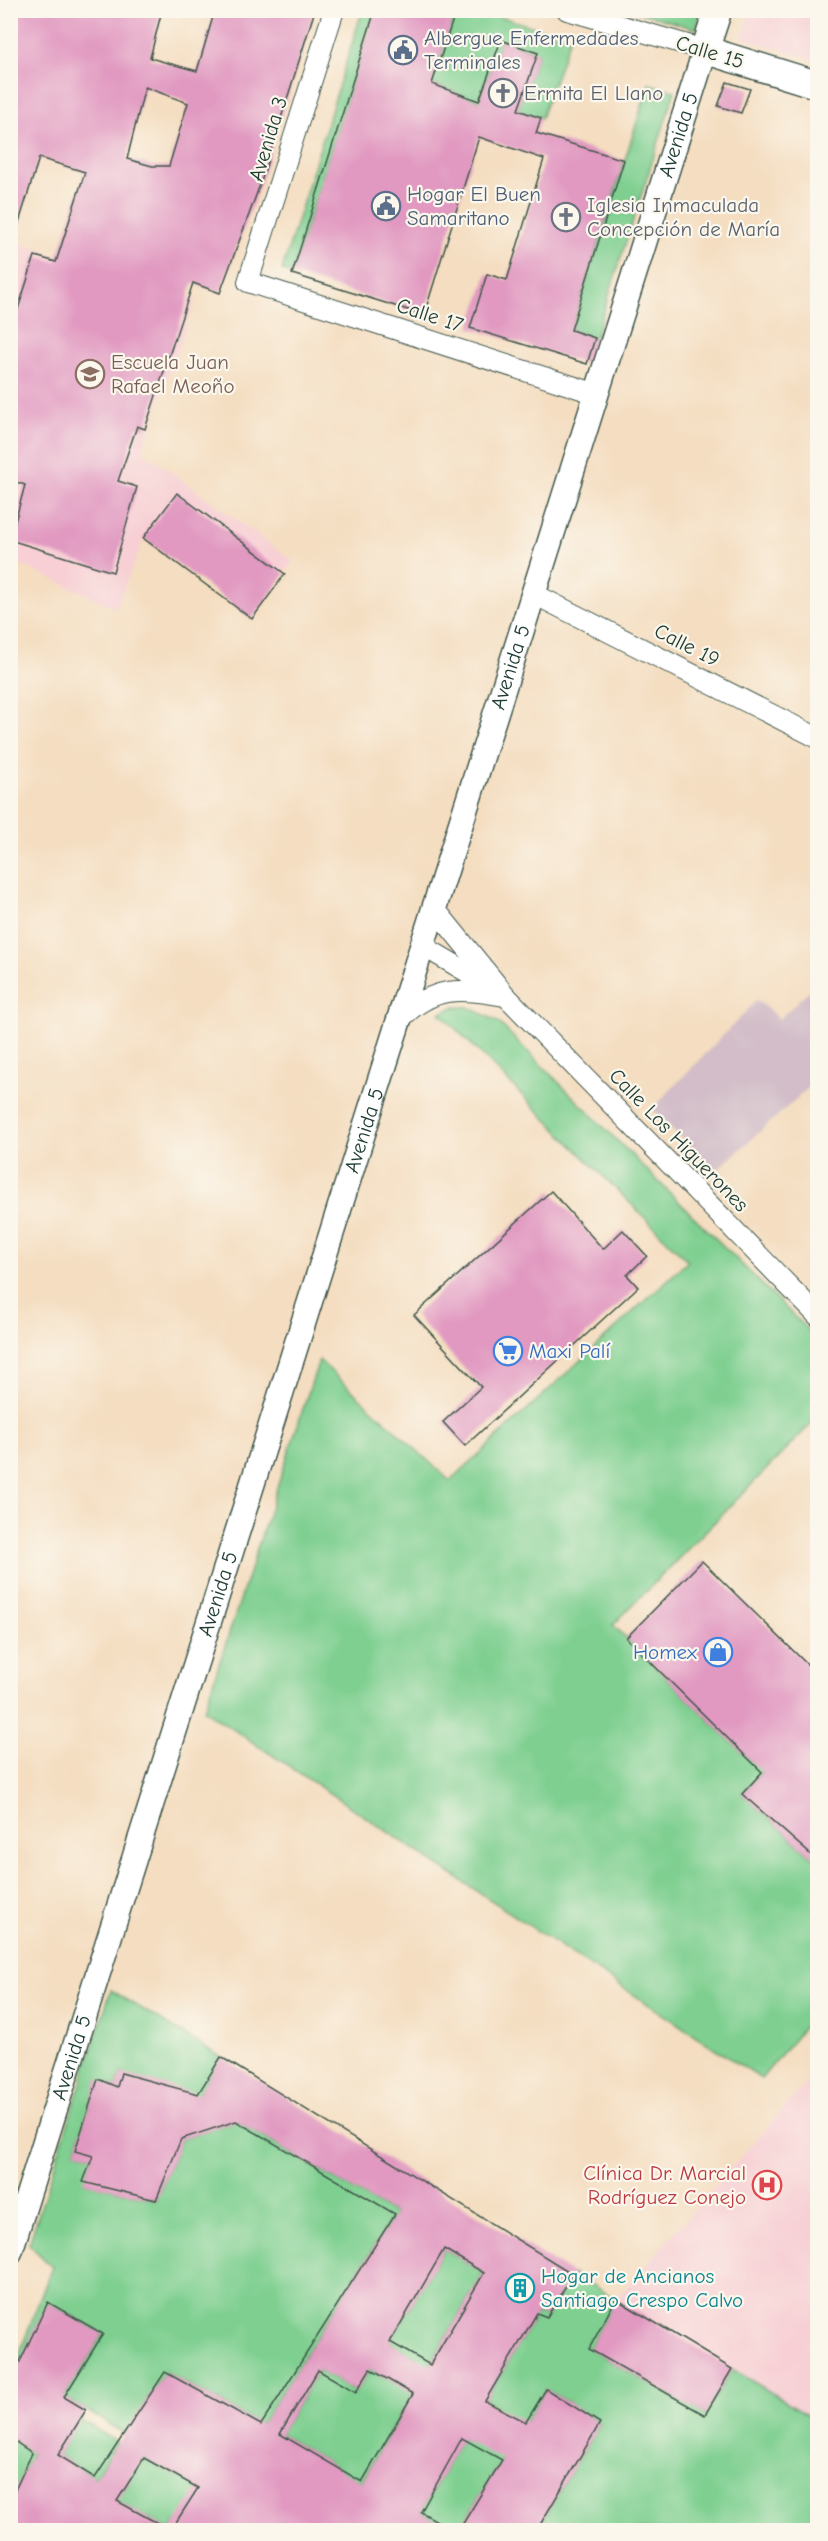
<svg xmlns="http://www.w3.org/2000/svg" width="828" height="2541" font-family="'Comic Neue',sans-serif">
<rect width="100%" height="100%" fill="#fbf7ec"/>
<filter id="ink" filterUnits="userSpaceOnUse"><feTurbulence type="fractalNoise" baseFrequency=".0167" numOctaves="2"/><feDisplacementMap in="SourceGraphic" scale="12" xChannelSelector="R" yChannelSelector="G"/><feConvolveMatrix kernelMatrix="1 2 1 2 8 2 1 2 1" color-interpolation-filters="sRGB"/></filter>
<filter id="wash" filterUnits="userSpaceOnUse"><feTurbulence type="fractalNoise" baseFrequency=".008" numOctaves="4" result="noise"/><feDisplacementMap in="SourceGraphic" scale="24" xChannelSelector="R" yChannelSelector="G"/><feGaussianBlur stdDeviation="1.35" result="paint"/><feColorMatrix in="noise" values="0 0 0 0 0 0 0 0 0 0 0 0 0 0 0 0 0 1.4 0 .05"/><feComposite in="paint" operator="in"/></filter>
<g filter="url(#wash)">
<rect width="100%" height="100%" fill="#f4ddc0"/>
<g fill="#f7cfd4">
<path d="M751,11H817V60L742,38Z"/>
<path d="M11,241L196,298L142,451L293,561L252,619L144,538L116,608L11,560Z"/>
<path d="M817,2071V2420L616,2299Z"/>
</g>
<path fill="#d2bdc8" d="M817,983V1080L715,1172L652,1109L757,1000L779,1019Z"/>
<g fill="#7ecf90" stroke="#4e8662" stroke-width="1.5">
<path d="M362,11H375L292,274L282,270Z"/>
<path d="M437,11H482L570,38L541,118L518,110L538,53L501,40L479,101L432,84L454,16Z"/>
<path d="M634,11H702L696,29Z"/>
<path d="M649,84L675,91L595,338L571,330Z"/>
<path d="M454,1007H469L497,1021L817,1339V1418L613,1625L751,1761L817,1709L742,1794L817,1861V2011L761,2079L204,1710L319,1360L450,1481L688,1261L440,1013Z"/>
<path d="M111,1990L221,2057L197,2096L121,2073L117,2087L98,2080L75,2151L93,2156L84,2182L156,2200L181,2139L236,2121L395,2214L261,2425L165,2372L125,2434L64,2397L103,2334L48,2302L11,2383V2376L52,2267L29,2244Z"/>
<path d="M444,2249L484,2273L361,2482L280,2434L318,2370L356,2392L370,2369L403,2388L420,2359L390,2342Z"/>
<path d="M573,2274L616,2299L589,2349L705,2415L732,2369L817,2420V2530H537L600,2423L546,2389L459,2530H453L421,2512L462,2438L478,2446L500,2409L485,2401L537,2313L547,2317Z"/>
<path d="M52,2402L117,2442L95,2478L58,2455L66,2442Z"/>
<path d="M11,2438L32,2453L11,2501Z"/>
<path d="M135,2453L209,2494L206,2501L257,2530H198L179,2519L170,2530L117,2501L130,2480Z"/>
</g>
<g id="blocks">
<g fill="#e199c1" fill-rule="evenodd">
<path d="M10,10H162L150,58L197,71L215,10H315L261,182L220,293L193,283L145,429L137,426L118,481L137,487L113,572L10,540L25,485L10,480V334L35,256L56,262L85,172L39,158L15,235H10ZM145,87L188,103L169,166H152L127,159Z"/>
<path d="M375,10H437L454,16L432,84L479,101L501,40L538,53L518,110L541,118L536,133L624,160L571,330L595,338L587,364L470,328L487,274L507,280L544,159L479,137L424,315L292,274Z"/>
<path d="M727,82L750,89L741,113L718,106Z"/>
<path d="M177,493L285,574L252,619L143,538Z"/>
<path d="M551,1191L603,1249L623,1230L647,1256L627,1275L638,1287L465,1446L443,1422L481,1387L414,1315Z"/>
<path d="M702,1561L818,1675V1861L742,1794L762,1772L626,1638Z"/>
<path d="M221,2057L573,2274L547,2317L537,2313L485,2401L526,2422L546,2389L600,2423L537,2530H459L502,2460L462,2438L421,2512L453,2530H171L198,2488L144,2458L117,2501L170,2530H10V2501L32,2453L10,2438V2383L48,2302L103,2334L64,2397L86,2410L58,2455L95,2478L165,2372L261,2425L395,2214L236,2121L181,2139L156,2200L83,2182L93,2156L75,2151L98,2079L117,2087L121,2073L198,2094ZM444,2249L484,2273L430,2365L390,2342ZM370,2369L413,2394L362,2482L280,2434L318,2370L356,2392Z"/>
<path d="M616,2299L732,2369L705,2415L589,2349Z"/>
</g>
</g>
</g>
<g filter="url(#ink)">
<use href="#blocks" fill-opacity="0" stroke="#3f5549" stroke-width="1.5"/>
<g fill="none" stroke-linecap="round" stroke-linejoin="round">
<g stroke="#3f5549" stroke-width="22">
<g id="minor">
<path d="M334,10L248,282L597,394"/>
<path d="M567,10L705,50"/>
<path d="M534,594L818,738"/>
<path d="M435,909L506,996L818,1316"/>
<path d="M423,946L494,988"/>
<path d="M400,1019C435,984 461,989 506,996"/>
</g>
</g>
<g stroke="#3f5549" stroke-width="27">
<g id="tertiary">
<path id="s1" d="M10,2252L705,50"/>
</g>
</g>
<g stroke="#3f5549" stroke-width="30">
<path id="secondary" d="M718,10L705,50L818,85"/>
</g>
<use href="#minor" stroke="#fff" stroke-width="20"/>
<use href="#tertiary" stroke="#fff" stroke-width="24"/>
<use href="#secondary" stroke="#fff" stroke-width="27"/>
</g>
</g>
<defs>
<g id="civic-ring" transform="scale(1.5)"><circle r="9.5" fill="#fbf7ec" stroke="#5c6f8a" stroke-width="1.5"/><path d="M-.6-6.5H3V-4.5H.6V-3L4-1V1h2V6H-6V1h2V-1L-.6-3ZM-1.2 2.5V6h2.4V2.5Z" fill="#5c6f8a"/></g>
<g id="church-ring" transform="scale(1.5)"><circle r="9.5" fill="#fbf7ec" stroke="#6b7280" stroke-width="1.5"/><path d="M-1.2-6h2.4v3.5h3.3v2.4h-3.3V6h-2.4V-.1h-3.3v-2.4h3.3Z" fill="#6b7280"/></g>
<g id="school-ring" transform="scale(1.5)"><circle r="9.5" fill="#fbf7ec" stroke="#8d6e63" stroke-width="1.5"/><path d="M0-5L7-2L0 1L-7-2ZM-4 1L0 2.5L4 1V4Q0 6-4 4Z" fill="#8d6e63"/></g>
<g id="supermarket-ring" transform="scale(1.5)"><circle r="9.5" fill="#fbf7ec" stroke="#3f7fe0" stroke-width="1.5"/><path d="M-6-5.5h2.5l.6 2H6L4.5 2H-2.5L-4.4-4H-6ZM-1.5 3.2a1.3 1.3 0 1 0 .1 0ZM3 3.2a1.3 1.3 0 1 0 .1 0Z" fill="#3f7fe0"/></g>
<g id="shop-ring" transform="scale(1.5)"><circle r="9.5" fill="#fbf7ec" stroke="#3f7fe0" stroke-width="1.5"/><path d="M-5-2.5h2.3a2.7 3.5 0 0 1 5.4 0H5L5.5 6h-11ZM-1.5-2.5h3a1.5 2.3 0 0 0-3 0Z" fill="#3f7fe0"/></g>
<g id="hospital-ring" transform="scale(1.5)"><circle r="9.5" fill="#fbf7ec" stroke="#e0444e" stroke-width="1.5"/><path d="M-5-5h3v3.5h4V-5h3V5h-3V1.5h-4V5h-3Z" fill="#e0444e"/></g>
<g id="building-ring" transform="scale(1.5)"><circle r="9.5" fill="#fbf7ec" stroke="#0f9aa8" stroke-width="1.5"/><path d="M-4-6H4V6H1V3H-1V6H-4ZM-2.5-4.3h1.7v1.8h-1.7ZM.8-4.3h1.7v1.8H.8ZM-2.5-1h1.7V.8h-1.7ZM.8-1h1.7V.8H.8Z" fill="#0f9aa8"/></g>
</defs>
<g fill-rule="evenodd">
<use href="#civic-ring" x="403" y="50"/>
<use href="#church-ring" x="503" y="93"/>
<use href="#civic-ring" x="386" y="206"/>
<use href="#church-ring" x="566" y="217"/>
<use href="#school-ring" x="90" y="374"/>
<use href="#supermarket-ring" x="508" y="1351"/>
<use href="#shop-ring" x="718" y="1652"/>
<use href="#hospital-ring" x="767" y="2185"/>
<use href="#building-ring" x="520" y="2288"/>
</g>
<g text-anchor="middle" stroke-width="4.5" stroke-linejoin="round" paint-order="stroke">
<g font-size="21" fill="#4e5e75" stroke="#fbf7ec" text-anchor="start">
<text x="424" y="45">Albergue Enfermedades<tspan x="424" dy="24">Terminales</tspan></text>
<text x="407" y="201">Hogar El Buen<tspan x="407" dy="24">Samaritano</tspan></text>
</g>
<g font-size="21" fill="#1f3d34" stroke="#fbf7ec">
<text transform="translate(710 52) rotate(17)" y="7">Calle 15</text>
<text dy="7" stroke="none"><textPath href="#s1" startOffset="2220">Avenida 5</textPath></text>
<text transform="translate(268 139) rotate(-73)" y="7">Avenida 3</text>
<text transform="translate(430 315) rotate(18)" y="7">Calle 17</text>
<text transform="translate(687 645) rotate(27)" y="7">Calle 19</text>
<text dy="7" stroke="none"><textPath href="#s1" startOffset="1662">Avenida 5</textPath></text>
<text dy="7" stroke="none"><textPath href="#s1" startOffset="1176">Avenida 5</textPath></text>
<text transform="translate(679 1140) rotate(46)" y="7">Calle Los Higuerones</text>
<text dy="7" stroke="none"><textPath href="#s1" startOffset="690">Avenida 5</textPath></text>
<text dy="7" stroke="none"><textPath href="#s1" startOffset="204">Avenida 5</textPath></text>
</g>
<g font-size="21" fill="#5b616d" stroke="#fbf7ec" text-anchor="start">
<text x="524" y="100">Ermita El Llano</text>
<text x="587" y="212">Iglesia Inmaculada<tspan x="587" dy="24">Concepción de María</tspan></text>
</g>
<g font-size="21" fill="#785e54" stroke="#fbf7ec" text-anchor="start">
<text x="111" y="369">Escuela Juan<tspan x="111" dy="24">Rafael Meoño</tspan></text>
</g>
<g font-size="21" fill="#366cbe" stroke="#fbf7ec" text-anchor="start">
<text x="529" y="1358">Maxi Palí</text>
<text x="697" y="1659" text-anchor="end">Homex</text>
</g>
<g font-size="21" fill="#be3a42" stroke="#fbf7ec" text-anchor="end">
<text x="746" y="2180">Clínica Dr. Marcial<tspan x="746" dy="24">Rodríguez Conejo</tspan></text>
</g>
<g font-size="21" fill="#0d838f" stroke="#fbf7ec" text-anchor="start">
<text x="541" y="2283">Hogar de Ancianos<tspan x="541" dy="24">Santiago Crespo Calvo</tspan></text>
</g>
</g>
<rect width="828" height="2541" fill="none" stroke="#fbf7ec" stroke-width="36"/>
</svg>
